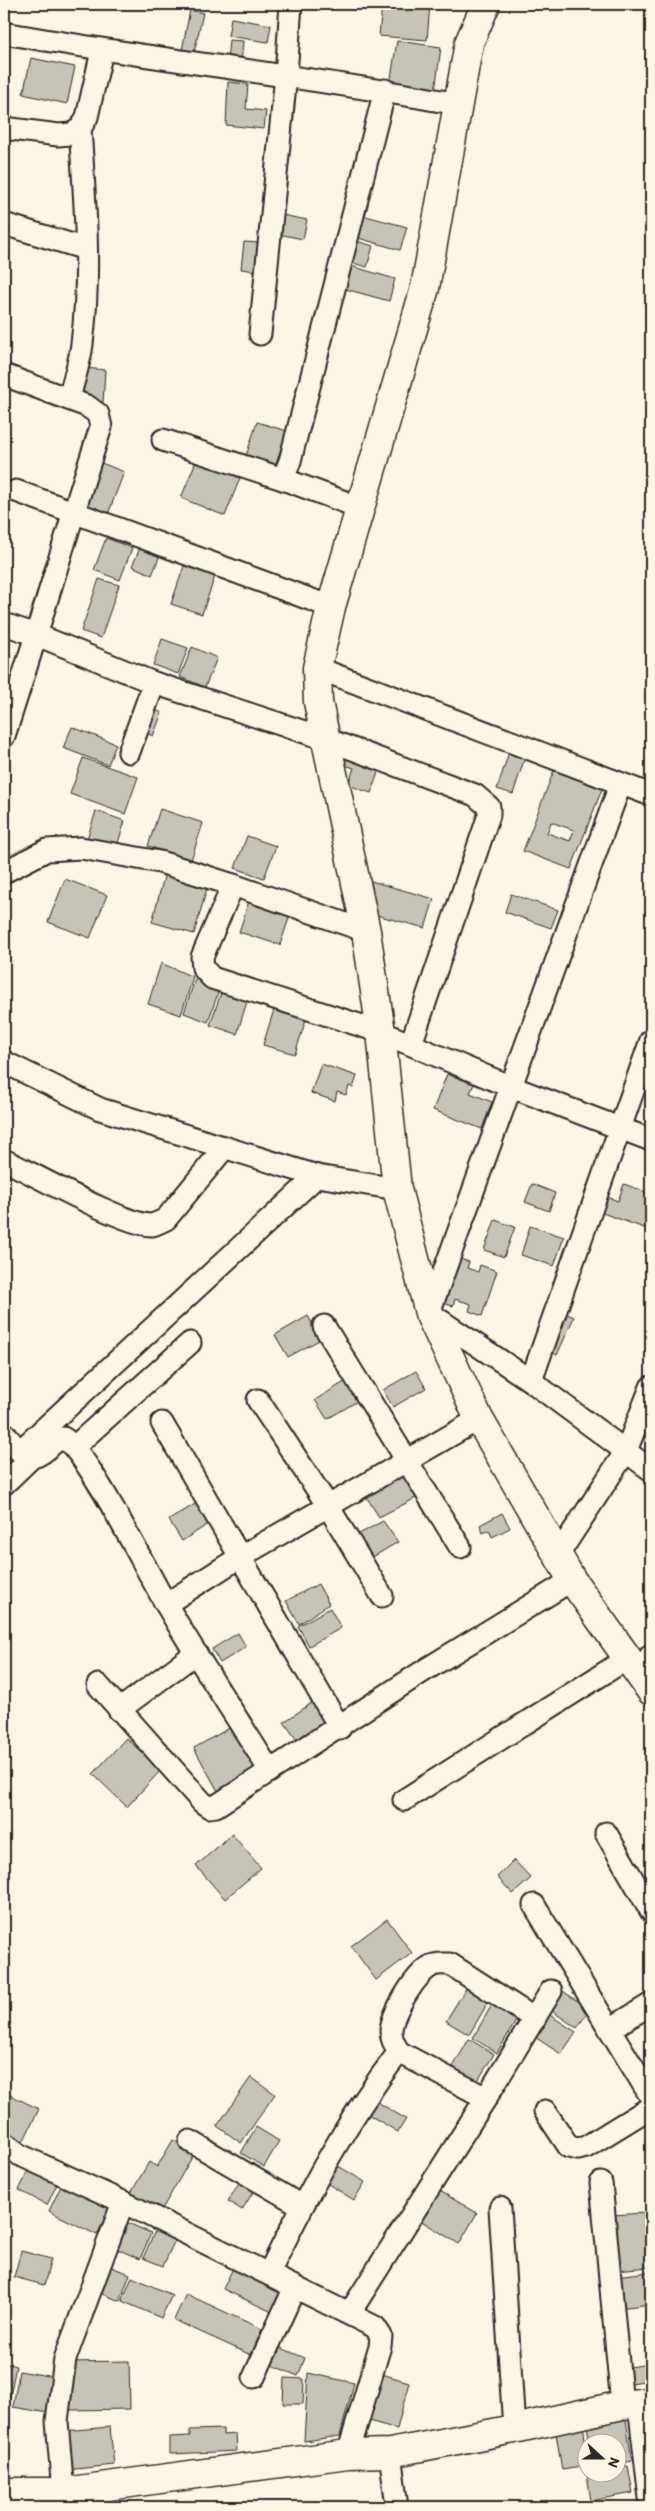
<svg xmlns="http://www.w3.org/2000/svg" width="655" height="2511" font-family="Itim,sans-serif">
<rect width="100%" height="100%" fill="#fcf5e5"/>
<filter id="ink" filterUnits="userSpaceOnUse"><feTurbulence type="fractalNoise" baseFrequency=".02" numOctaves="2"/><feDisplacementMap in="SourceGraphic" scale="10" xChannelSelector="R" yChannelSelector="G"/><feConvolveMatrix kernelMatrix="1 2 1 2 8 2 1 2 1" color-interpolation-filters="sRGB"/></filter>
<g filter="url(#ink)">
<g fill="#c8c3b7" stroke="#2b2b2b" fill-rule="evenodd">
<path d="M382,4L430,5L427,40L379,36Z"/>
<path d="M190,10L203,13L193,57L181,55Z"/>
<path d="M231,18L271,25L268,42L228,36Z"/>
<path d="M229,40L243,41L241,64L227,63Z"/>
<path d="M397,41L441,47L435,91L390,84Z"/>
<path d="M31,58L75,67L67,104L23,94Z"/>
<path d="M228,82L248,84L246,109L266,111L264,129L226,125Z"/>
<path d="M277,214L307,220L303,239L273,233Z"/>
<path d="M362,215L407,227L400,250L355,237Z"/>
<path d="M353,240L373,246L367,267L346,261Z"/>
<path d="M244,242L259,243L256,271L241,269Z"/>
<path d="M344,264L395,279L389,301L338,287Z"/>
<path d="M85,368L105,370L103,403L82,402Z"/>
<path d="M257,422L287,431L274,469L245,459Z"/>
<path d="M196,461L240,478L225,516L181,498Z"/>
<path d="M99,462L124,472L107,517L81,508Z"/>
<path d="M106,538L132,548L120,580L94,570Z"/>
<path d="M141,546L160,555L152,575L132,566Z"/>
<path d="M184,566L215,576L202,614L171,604Z"/>
<path d="M99,579L119,585L101,638L81,631Z"/>
<path d="M162,639L188,648L178,674L153,665Z"/>
<path d="M192,647L217,658L205,687L180,677Z"/>
<path d="M149,707L162,713L153,736L139,730Z"/>
<path d="M72,727L116,744L108,765L63,748Z"/>
<path d="M347,749L382,761L371,793L348,785L354,768L342,764Z"/>
<path d="M509,752L525,757L513,794L497,789Z"/>
<path d="M83,758L138,777L125,814L70,794Z"/>
<path d="M556,765L604,784L571,869L523,851ZM551,822L574,830L570,841L547,833Z"/>
<path d="M160,809L203,823L191,860L148,846Z"/>
<path d="M96,811L125,821L115,852L86,842Z"/>
<path d="M247,836L276,846L264,878L235,868Z"/>
<path d="M166,869L209,881L194,934L152,922Z"/>
<path d="M65,879L107,895L90,938L48,922Z"/>
<path d="M371,881L434,899L425,928L376,915Z"/>
<path d="M511,894L558,910L551,928L505,912Z"/>
<path d="M250,898L291,912L280,945L239,932Z"/>
<path d="M161,963L193,977L181,1015L148,1004Z"/>
<path d="M195,979L220,987L208,1022L184,1013Z"/>
<path d="M223,987L249,995L237,1034L210,1025Z"/>
<path d="M276,1003L308,1013L295,1054L263,1045Z"/>
<path d="M321,1064L357,1076L353,1088L349,1086L346,1095L337,1092L335,1101L311,1093Z"/>
<path d="M447,1074L474,1084L470,1093L492,1102L482,1129L433,1110Z"/>
<path d="M532,1184L555,1193L549,1211L525,1202Z"/>
<path d="M624,1184L651,1194V1207L644,1228L597,1211L602,1195L618,1201Z"/>
<path d="M495,1220L515,1227L504,1257L484,1250Z"/>
<path d="M530,1226L564,1237L554,1266L521,1255Z"/>
<path d="M454,1257L469,1262L467,1268L478,1272L480,1265L497,1271L482,1316L469,1311L471,1304L455,1299L453,1306L439,1302Z"/>
<path d="M560,1311L574,1317L557,1355L544,1349Z"/>
<path d="M308,1316L321,1339L288,1357L275,1335Z"/>
<path d="M416,1371L426,1388L393,1407L383,1390Z"/>
<path d="M351,1378L363,1398L327,1419L315,1400Z"/>
<path d="M401,1472L416,1498L379,1517L364,1493Z"/>
<path d="M200,1501L213,1521L182,1541L169,1520Z"/>
<path d="M502,1513L510,1528L492,1537L489,1530L483,1533L480,1525Z"/>
<path d="M383,1521L398,1542L366,1561L350,1539Z"/>
<path d="M318,1584L329,1604L299,1624L286,1601Z"/>
<path d="M330,1608L341,1628L309,1646L298,1626Z"/>
<path d="M238,1633L246,1647L220,1663L212,1649Z"/>
<path d="M316,1700L331,1722L299,1743L284,1722Z"/>
<path d="M233,1726L258,1771L219,1793L194,1748Z"/>
<path d="M126,1738L161,1770L127,1807L93,1774Z"/>
<path d="M232,1834L261,1868L225,1899L196,1866Z"/>
<path d="M514,1860L531,1878L513,1894L497,1877Z"/>
<path d="M387,1919L412,1953L376,1980L351,1946Z"/>
<path d="M468,1985L490,1999L469,2035L446,2021Z"/>
<path d="M558,1988L590,2009L577,2028L546,2007Z"/>
<path d="M494,2001L519,2016L497,2053L473,2038Z"/>
<path d="M545,2012L576,2032L561,2054L530,2034Z"/>
<path d="M469,2039L494,2054L474,2087L450,2072Z"/>
<path d="M251,2077L275,2094L241,2143L217,2126Z"/>
<path d="M8,2094L39,2109L23,2142L4,2133V2103Z"/>
<path d="M369,2097L406,2119L398,2132L361,2110Z"/>
<path d="M256,2127L279,2141L264,2167L241,2153Z"/>
<path d="M173,2140L195,2152L161,2211L131,2193L149,2162L157,2167Z"/>
<path d="M330,2161L365,2182L354,2200L320,2179Z"/>
<path d="M29,2170L57,2184L47,2205L19,2190Z"/>
<path d="M242,2178L256,2187L242,2210L228,2201Z"/>
<path d="M62,2184L110,2207L97,2235L49,2211Z"/>
<path d="M433,2187L477,2213L459,2244L415,2217Z"/>
<path d="M648,2194H651V2230H650Z"/>
<path d="M646,2213L650,2267L615,2270L612,2215Z"/>
<path d="M121,2220L151,2233L140,2259L110,2246Z"/>
<path d="M155,2231L175,2240L163,2266L143,2258Z"/>
<path d="M21,2251L51,2259L44,2285L14,2277Z"/>
<path d="M103,2264L130,2274L120,2301L92,2290Z"/>
<path d="M233,2268L281,2291L272,2312L223,2289Z"/>
<path d="M650,2272L651,2304L619,2308L615,2276Z"/>
<path d="M132,2277L172,2295L161,2318L122,2301Z"/>
<path d="M186,2294L262,2329L251,2355L174,2320Z"/>
<path d="M274,2345L305,2358L298,2376L267,2363Z"/>
<path d="M129,2361L130,2409L69,2410L68,2362Z"/>
<path d="M4,2363L16,2366L8,2406L4,2405Z"/>
<path d="M651,2364V2380L624,2384L622,2368Z"/>
<path d="M19,2371L55,2377L49,2413L13,2407Z"/>
<path d="M375,2372L409,2382L397,2429L362,2419Z"/>
<path d="M308,2373L354,2383L340,2436L304,2441Z"/>
<path d="M284,2378L304,2379L303,2404H283Z"/>
<path d="M625,2413L632,2461L618,2464V2444H590L586,2419Z"/>
<path d="M583,2423L588,2466L562,2470L555,2427Z"/>
<path d="M110,2427L114,2465L66,2470L63,2431Z"/>
<path d="M223,2429V2435L236,2434L237,2451L170,2454V2437L190,2436V2430Z"/>
<path d="M628,2466L633,2493L591,2501L587,2474H618V2468Z"/>
</g>
<g fill="none" stroke-linecap="round" stroke-linejoin="round">
<g stroke="#2b2b2b" stroke-width="25">
<g id="street">
<path d="M4,33C155,60 307,76 458,104"/>
<path d="M4,128L58,135L71,134L80,129L87,117L102,51"/>
<path d="M4,224L86,249"/>
<path d="M260,334L286,75L291,4"/>
<path d="M4,375L87,406L98,414L101,427C67,530 38,633 4,736"/>
<path d="M69,399C73,381 80,362 82,344C91,272 85,200 80,129"/>
<path d="M163,440L283,479L361,508"/>
<path d="M283,479L290,461L385,90"/>
<path d="M16,491L331,607"/>
<path d="M4,624L42,637L154,683L326,739L475,795L489,807V815L411,1044"/>
<path d="M317,668L651,795"/>
<path d="M129,752L154,683"/>
<path d="M620,785L429,1313L531,1381L651,1470"/>
<path d="M4,872L47,850L81,848L160,862L233,885L366,931"/>
<path d="M233,885L202,957L203,968L212,978L381,1032L509,1086L651,1140"/>
<path d="M4,1062L100,1109L317,1176L397,1189"/>
<path d="M4,1160C32,1173 126,1226 152,1225C156,1224 162,1221 166,1219L225,1147"/>
<path d="M324,1326L460,1547"/>
<path d="M531,1381L651,1040"/>
<path d="M258,1400L328,1506L382,1596"/>
<path d="M162,1423L340,1728"/>
<path d="M4,1433C18,1449 26,1468 47,1449C52,1444 56,1440 63,1438C87,1450 148,1574 166,1604C199,1661 236,1716 270,1771"/>
<path d="M74,1447L190,1343"/>
<path d="M20,1451L317,1176"/>
<path d="M4,1484L31,1458"/>
<path d="M558,1555L626,1451L651,1387"/>
<path d="M166,1604L240,1557L479,1419"/>
<path d="M639,1675L651,1655"/>
<path d="M98,1685L202,1802L209,1807L216,1806L425,1670L572,1580"/>
<path d="M119,1710L196,1653"/>
<path d="M404,1800L628,1658"/>
<path d="M606,1833L651,1911"/>
<path d="M534,1905L651,2097"/>
<path d="M610,2029L651,2004"/>
<path d="M486,2098L399,2052C395,2046 391,2039 391,2031C392,2013 415,1975 431,1966C436,1963 443,1964 450,1964L535,2019"/>
<path d="M545,2111L569,2147L578,2149L586,2147L651,2107"/>
<path d="M190,2141L302,2206"/>
<path d="M4,2143L20,2155L123,2202L375,2327L381,2336L380,2346L348,2454"/>
<path d="M601,2183L622,2405"/>
<path d="M500,2208L514,2429"/>
<path d="M269,2273C307,2195 346,2120 399,2052"/>
<path d="M349,2314L486,2098L551,1991"/>
<path d="M254,2377L295,2287"/>
<path d="M639,2405L651,2507"/>
<path d="M390,2453L397,2507"/>
<path d="M63,2492L57,2421L65,2359L123,2202"/>
</g>
</g>
<g stroke="#2b2b2b" stroke-width="31">
<g id="secondary">
<path d="M486,4L469,43L425,288L331,607L317,668L318,702L366,931L381,1032L397,1189L429,1313L479,1419L572,1580L651,1691"/>
<path d="M4,2492H63L348,2454L390,2453L514,2429L622,2405L651,2402"/>
</g>
</g>
<use href="#street" stroke="#fcf5e5" stroke-width="21"/>
<use href="#secondary" stroke="#fcf5e5" stroke-width="28"/>
</g>
</g>
<rect width="655" height="2511" fill="none" stroke="#fcf5e5" stroke-width="20"/>
<rect x="10" y="10" width="635" height="2491" fill="none" stroke="#2b2b2b" stroke-width="2" filter="url(#ink)"/>
<g transform="translate(602 2458) rotate(111)"><circle r="24" fill="#fcf5e5" stroke="#a8a49b"/>
<path d="M0-4L9 19L0 12L-9 19Z" fill="#2b2b2b"/>
<text y="-8" font-size="14" font-weight="bold" text-anchor="middle" fill="#2b2b2b">N</text>
</g>
</svg>
